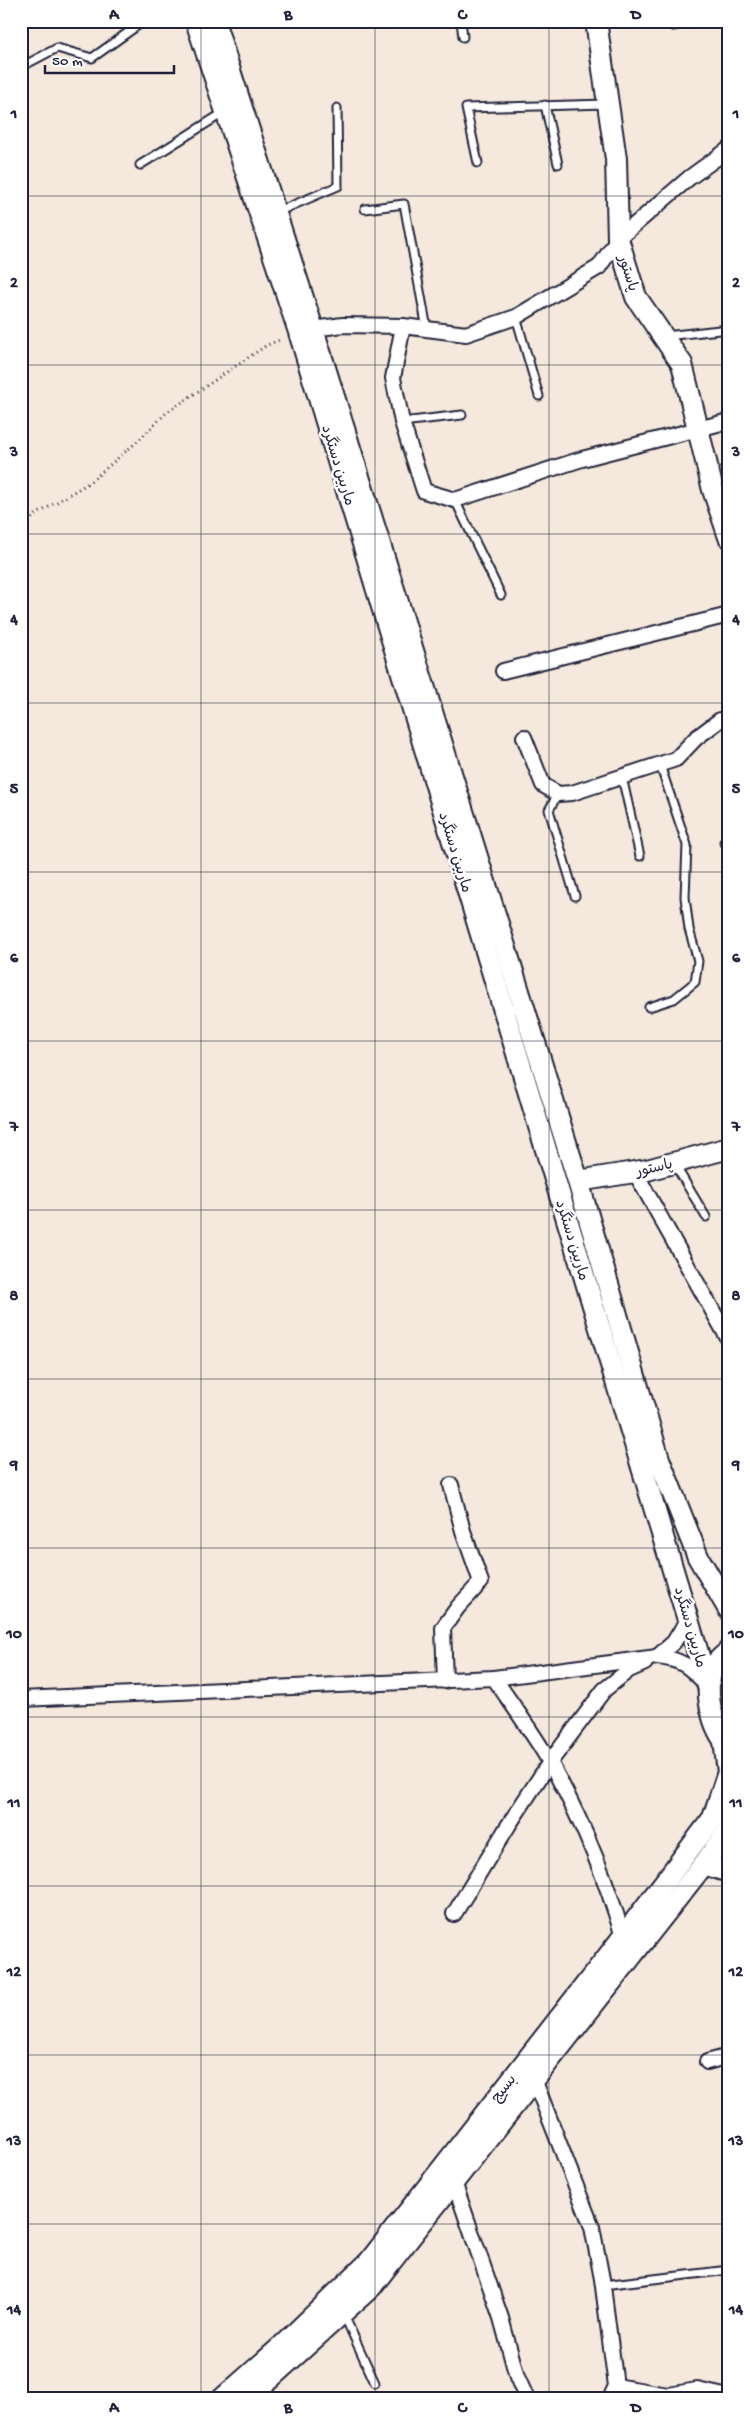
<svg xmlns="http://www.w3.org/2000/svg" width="750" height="2420" font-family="'Gochi Hand','Playpen Sans Arabic',sans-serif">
<rect width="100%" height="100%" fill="#f4e9dc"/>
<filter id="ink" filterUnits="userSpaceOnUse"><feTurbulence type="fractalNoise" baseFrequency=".02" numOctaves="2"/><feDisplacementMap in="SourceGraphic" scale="10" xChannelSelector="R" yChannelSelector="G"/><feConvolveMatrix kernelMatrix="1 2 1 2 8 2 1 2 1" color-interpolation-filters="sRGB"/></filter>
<g filter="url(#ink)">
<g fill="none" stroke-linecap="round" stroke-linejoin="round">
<g stroke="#22223b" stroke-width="11">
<g id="lane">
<path d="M461,21L463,37"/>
<path d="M673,26L697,21"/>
<path d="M21,67L57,48L92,58L144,21"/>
<path d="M545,105L558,164"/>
<path d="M478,163L466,108L607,104"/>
<path d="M140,165L223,113"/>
<path d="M365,209L404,204L427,329"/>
<path d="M277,212L338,186L337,108"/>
<path d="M516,317L539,396"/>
<path d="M665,336L729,329"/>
<path d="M402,422L462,415"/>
<path d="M455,500L501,595"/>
<path d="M622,777L640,856"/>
<path d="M558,794L549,810L575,896"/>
<path d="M724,842H729"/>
<path d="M649,1007L674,999L695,982L698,961L689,929L685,897L687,845L660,765"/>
<path d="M675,1165L706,1217"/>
<path d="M603,2285L729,2270"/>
<path d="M344,2315L375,2383"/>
</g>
</g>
<g stroke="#22223b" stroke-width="18">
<g id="street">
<path d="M403,326L393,378L402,422L424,491L455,500L582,459L729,421"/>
<path d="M313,329L343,325L403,326L466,334L516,317L599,267L618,239L689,178L729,149"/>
<path d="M503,671L729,615"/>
<path d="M524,737L543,785L558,794L572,793L676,759L696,738L720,720L729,718"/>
<path d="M635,1172L729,1340"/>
<path d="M688,1619L674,1642L657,1657C681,1659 689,1666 705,1683"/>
<path d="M494,1678C513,1706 534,1734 551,1764C581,1819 606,1877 623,1937"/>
<path d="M445,1681L443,1628L458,1607L481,1582L463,1531L451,1485"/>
<path d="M21,1699L494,1678L657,1657"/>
<path d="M454,1914L508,1826L550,1762L604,1690L629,1670L645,1663"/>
<path d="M707,2062L729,2056"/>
<path d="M534,2079L592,2227L602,2279L616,2386L610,2399"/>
<path d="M454,2182L501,2318L517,2377L527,2399"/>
<path d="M616,2386L668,2395L697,2390L729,2397"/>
</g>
</g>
<g stroke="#22223b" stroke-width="24">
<g id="secondary">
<path d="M196,21L299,332L708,1686"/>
<path d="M214,21L313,329L578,1181L659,1459L698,1557L729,1610"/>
<path d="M596,21L616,159L618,239L636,297L682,364L713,490L729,537"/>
<path d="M578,1181L647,1170L729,1148"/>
<path d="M729,1651C723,1656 716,1661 713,1668C703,1690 712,1729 729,1746"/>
<path d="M704,1864L729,1872"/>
<path d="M222,2399L282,2346L369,2262L623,1937L713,1818L728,1772L724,1741"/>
<path d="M247,2399L371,2287L704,1864L729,1829"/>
</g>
</g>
<path stroke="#22223b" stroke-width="3" stroke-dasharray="1 4" stroke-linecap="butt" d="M21,529L34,516L90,482L139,440L166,413L267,345L282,339"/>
<use href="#lane" stroke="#fff" stroke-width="7"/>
<use href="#street" stroke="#fff" stroke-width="14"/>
<use href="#secondary" stroke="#fff" stroke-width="20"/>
</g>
</g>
<path fill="none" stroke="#22223b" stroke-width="1" stroke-opacity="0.55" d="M201,21V2399M375,21V2399M549,21V2399M21,196H729M21,365H729M21,534H729M21,703H729M21,872H729M21,1041H729M21,1210H729M21,1379H729M21,1548H729M21,1717H729M21,1886H729M21,2055H729M21,2224H729"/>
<g text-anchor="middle" stroke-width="5" stroke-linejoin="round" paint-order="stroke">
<g font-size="15" fill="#22223b" stroke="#fff">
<text transform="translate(629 273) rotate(72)" y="5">پاستور</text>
<text transform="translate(339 465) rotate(73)" y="5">ماربین دستگرد</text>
<text transform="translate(456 852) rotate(73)" y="5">ماربین دستگرد</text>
<text transform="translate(654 1167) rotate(-13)" y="5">پاستور</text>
<text transform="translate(573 1240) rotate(73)" y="5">ماربین دستگرد</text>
<text transform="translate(691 1627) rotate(74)" y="5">ماربین دستگرد</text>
<text transform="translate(503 2088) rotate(-52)" y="5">بسیج</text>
</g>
</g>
<rect width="750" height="2420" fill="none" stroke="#fff" stroke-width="55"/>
<path d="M45 65v8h129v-8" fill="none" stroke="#22223b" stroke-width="2.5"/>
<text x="52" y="65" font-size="15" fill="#22223b" stroke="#ffffff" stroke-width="4" paint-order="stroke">50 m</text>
<rect x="28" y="28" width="694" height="2364" fill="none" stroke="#22223b" stroke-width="2"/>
<g font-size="16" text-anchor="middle" font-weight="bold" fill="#22223b">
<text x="114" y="19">A</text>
<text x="288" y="19">B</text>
<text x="462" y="19">C</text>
<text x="636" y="19">D</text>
<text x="14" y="118">1</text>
<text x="736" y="118">1</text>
<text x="14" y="287">2</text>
<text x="736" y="287">2</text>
<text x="14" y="456">3</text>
<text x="736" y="456">3</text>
<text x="14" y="624">4</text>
<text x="736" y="624">4</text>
<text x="14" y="793">5</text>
<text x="736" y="793">5</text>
<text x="14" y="962">6</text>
<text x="736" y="962">6</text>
<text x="14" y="1131">7</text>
<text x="736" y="1131">7</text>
<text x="14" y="1300">8</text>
<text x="736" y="1300">8</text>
<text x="14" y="1469">9</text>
<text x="736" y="1469">9</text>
<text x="14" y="1638">10</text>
<text x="736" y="1638">10</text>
<text x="14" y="1807">11</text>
<text x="736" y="1807">11</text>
<text x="14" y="1976">12</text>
<text x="736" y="1976">12</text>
<text x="14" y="2145">13</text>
<text x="736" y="2145">13</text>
<text x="14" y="2314">14</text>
<text x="736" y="2314">14</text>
<text x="114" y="2412">A</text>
<text x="288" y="2412">B</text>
<text x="462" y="2412">C</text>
<text x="636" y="2412">D</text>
</g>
</svg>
